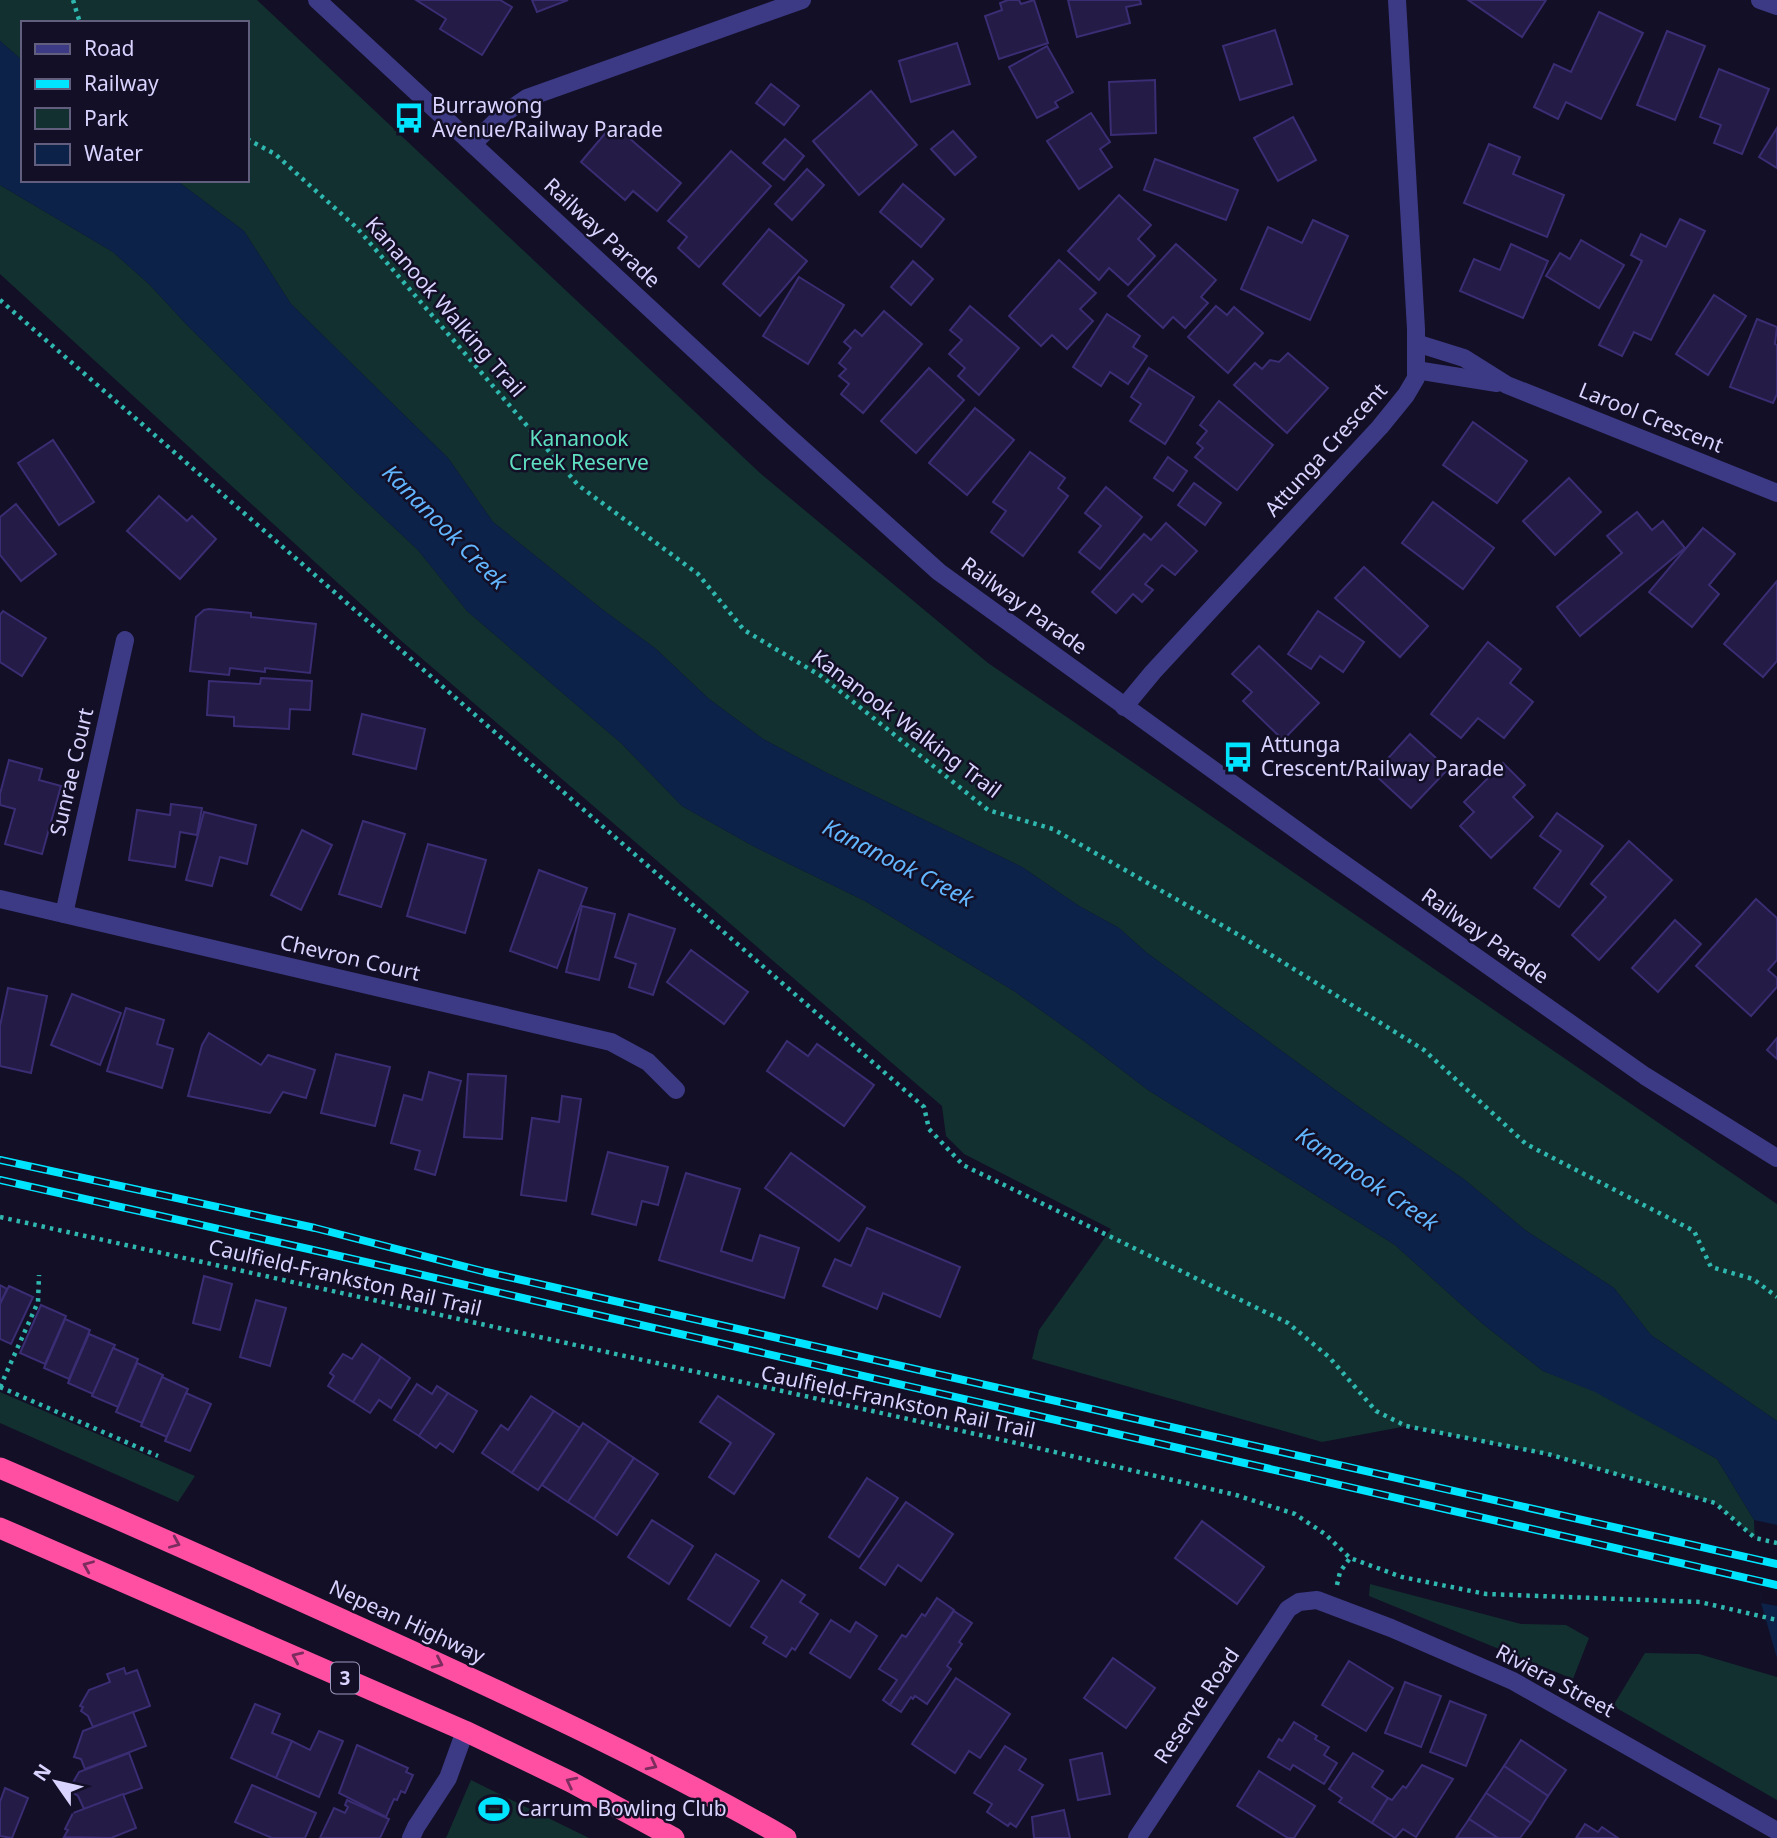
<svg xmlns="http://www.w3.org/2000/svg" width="1777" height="1838" font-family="'Noto Sans',sans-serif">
<rect width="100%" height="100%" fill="#130f26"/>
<g fill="#12302f">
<path d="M0,0H257L760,473L988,663L1777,1204V1421L1651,1335L1614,1288L1525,1230L1465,1180L1363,1110L1147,953L1119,928L1079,906L1022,867L827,773L763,739L709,699L656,649L603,610L493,522L448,458L291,304L244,231L176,180H247V23H23V61L0,41Z"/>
<path d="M0,185L113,252L150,285L186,324L355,491L418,550L467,611L621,743L682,806L753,846L865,901L1014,991L1084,1041L1148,1090L1395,1245L1483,1324L1543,1371L1595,1391L1717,1459L1754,1520L1755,1538L1715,1503L1548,1454L1407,1426L1322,1442L1032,1359L1039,1330L1111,1229L964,1154L946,1136L942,1106L398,638L0,274Z"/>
<path d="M0,1392L195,1476L178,1502L0,1423Z"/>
<path d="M1370,1584L1521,1624L1566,1625L1589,1638L1573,1679L1369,1596Z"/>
<path d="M1645,1653L1699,1654L1777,1677V1800L1613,1706Z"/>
<path d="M471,1780L589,1838H446Z"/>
</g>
<path fill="#0c2248" d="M0,41L23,61V180H176L244,231L291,304L448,458L493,522L603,610L656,649L709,699L763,739L827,773L1022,867L1079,906L1119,928L1147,953L1363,1110L1465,1180L1525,1230L1614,1288L1651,1335L1777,1421V1658L1761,1603L1754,1520L1717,1459L1595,1392L1543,1371L1483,1324L1395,1245L1148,1090L1084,1041L1014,991L865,901L753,846L682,806L621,743L467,611L418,550L355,491L186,324L150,285L113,252L0,185Z"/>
<path fill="#130f26" d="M1754,1520L1777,1525V1606L1761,1603Z"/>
<g fill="#241b47" stroke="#3b2d73" stroke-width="2">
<path d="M416,0H500L512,7L482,55L440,29L446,19Z"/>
<path d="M532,0H568L537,12Z"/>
<path d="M1008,0H1019L1021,4L1034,0L1048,43L999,59L985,16L1002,10L1000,3Z"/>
<path d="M1068,0H1140L1141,4L1126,7L1130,23L1077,37Z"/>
<path d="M1468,0H1546L1522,37Z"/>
<path d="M1599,12L1643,33L1601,119L1566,102L1558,119L1534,107L1554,64L1571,72Z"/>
<path d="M1275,30L1292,84L1240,100L1223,46Z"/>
<path d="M1667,31L1705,46L1675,120L1637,105Z"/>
<path d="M957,43L970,84L911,102L899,61Z"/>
<path d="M1047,46L1073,92L1055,102L1058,107L1037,118L1009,67Z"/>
<path d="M1719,69L1769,89L1742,154L1714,143L1721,125L1700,117Z"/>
<path d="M1155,80L1156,133L1111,135L1109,82Z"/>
<path d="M771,84L799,106L784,125L756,103Z"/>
<path d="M871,91L917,145L859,195L813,141Z"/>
<path d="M1091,113L1110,142L1100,149L1112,167L1079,189L1047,141Z"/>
<path d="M1293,117L1316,160L1278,181L1254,138Z"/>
<path d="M613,124L681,183L657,211L633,191L625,200L581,162Z"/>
<path d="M1777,128V168L1759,157Z"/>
<path d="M953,131L976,157L955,175L931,149Z"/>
<path d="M785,139L804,156L784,180L763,163Z"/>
<path d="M1489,144L1520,157L1513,174L1564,195L1547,237L1464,203Z"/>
<path d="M731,151L771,186L699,267L678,248L687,237L668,221Z"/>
<path d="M1155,159L1238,190L1226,220L1144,190Z"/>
<path d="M807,169L824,185L792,220L775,204Z"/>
<path d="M903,184L944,219L921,247L880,212Z"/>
<path d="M1119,195L1151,225L1138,239L1155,256L1128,285L1109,268L1099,280L1068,251Z"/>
<path d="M1680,219L1705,231L1651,340L1634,332L1622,356L1599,345L1642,261L1631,255L1641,234L1666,247Z"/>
<path d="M1313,220L1348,236L1310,320L1241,289L1268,227L1302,243Z"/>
<path d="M769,229L807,261L760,316L723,284Z"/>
<path d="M1581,240L1624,265L1599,308L1546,276L1560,253L1570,259Z"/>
<path d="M1176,244L1216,280L1201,297L1208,303L1185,328L1173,317L1163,328L1128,296Z"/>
<path d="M1511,244L1548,261L1523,318L1460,291L1474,259L1500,270Z"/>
<path d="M1059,260L1096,293L1080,309L1093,321L1067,349L1052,335L1041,346L1009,316Z"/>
<path d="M913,261L933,279L911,305L891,287Z"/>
<path d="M799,277L844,305L808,364L763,336Z"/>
<path d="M1714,295L1746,316L1708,375L1676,354Z"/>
<path d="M970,306L1019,348L979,395L958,376L965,368L949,354L962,340L950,330Z"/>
<path d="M1216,306L1227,315L1234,307L1263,333L1228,373L1188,337Z"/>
<path d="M884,311L922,344L863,413L841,394L849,384L839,376L846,369L839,363L851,348L844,342L855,330L862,336Z"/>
<path d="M1107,314L1140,336L1133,347L1147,356L1128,384L1110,372L1101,386L1073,367Z"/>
<path d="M1757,319L1777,327L1775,344L1777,345V394L1773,403L1730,387Z"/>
<path d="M1288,353L1328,388L1287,433L1234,385L1255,363L1262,369L1270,360L1279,362Z"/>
<path d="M929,368L964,400L916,453L881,421Z"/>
<path d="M1149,368L1194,397L1165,444L1130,421L1141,404L1131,397Z"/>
<path d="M1219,401L1273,445L1237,490L1195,457L1203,448L1197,443L1207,431L1200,425Z"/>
<path d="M975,408L1014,440L967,495L929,463Z"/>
<path d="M1473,422L1527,461L1497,503L1443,465Z"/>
<path d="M53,440L94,502L59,525L18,463Z"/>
<path d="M1030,452L1065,478L1058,488L1068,496L1023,556L991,532L1006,511L993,502Z"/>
<path d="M1168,457L1187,471L1173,491L1154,478Z"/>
<path d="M1569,478L1601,512L1555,555L1523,521Z"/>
<path d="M1194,483L1221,503L1205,525L1178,505Z"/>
<path d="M1106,487L1142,517L1100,569L1079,552L1101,526L1085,513Z"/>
<path d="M159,496L187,521L192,516L216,539L180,579L127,531Z"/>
<path d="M1433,502L1494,548L1463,589L1402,543Z"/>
<path d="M16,504L56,554L21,581L0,555V517Z"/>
<path d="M1637,512L1652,530L1663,521L1685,548L1580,636L1557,607L1622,553L1607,536Z"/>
<path d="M1166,523L1197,551L1175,575L1162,565L1145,584L1153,590L1142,602L1133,594L1116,613L1092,592L1144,534L1151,540Z"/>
<path d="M1703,528L1735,554L1709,585L1719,594L1692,627L1649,592Z"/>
<path d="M1364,567L1428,626L1400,657L1335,598Z"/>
<path d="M1777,581V661L1763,677L1724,644Z"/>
<path d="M209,609L251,613V617L316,624L310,673L265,668V672L230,668L229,675L190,671L196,617L204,610Z"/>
<path d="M3,611L46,638L22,676L0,662V615Z"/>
<path d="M1318,611L1364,642L1343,672L1320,656L1311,669L1288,654Z"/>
<path d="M1488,642L1521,669L1510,683L1533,702L1504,738L1478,718L1461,738L1431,714Z"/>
<path d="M1259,646L1319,703L1283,740L1243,701L1252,692L1232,674Z"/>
<path d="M261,678L312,681L310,710L290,709L289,729L234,726V717L207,715L209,681L260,684Z"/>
<path d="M362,714L425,729L416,769L353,754Z"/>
<path d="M1410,734L1448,769L1411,808L1374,774Z"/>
<path d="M9,760L42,769L39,780L61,786L42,854L5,844L15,809L0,805V794Z"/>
<path d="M1503,763L1525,785L1513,797L1533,817L1491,858L1460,826L1474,812L1464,802Z"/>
<path d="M171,804L202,808L197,835L180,832L175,867L129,860L137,810L170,815Z"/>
<path d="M204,812L256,825L247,864L220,857L212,886L186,880Z"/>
<path d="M1557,813L1603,846L1559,907L1534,888L1561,851L1540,836Z"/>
<path d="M363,821L405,834L381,907L339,894Z"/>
<path d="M302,830L332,845L301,910L271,895Z"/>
<path d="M1629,841L1672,880L1599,960L1572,935L1606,897L1591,884Z"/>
<path d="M428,844L486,860L465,933L407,916Z"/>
<path d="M539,870L587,888L557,968L510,951Z"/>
<path d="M1756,899L1777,918V960L1768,970L1777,978V987L1751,1016L1696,966Z"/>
<path d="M582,906L615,914L599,980L566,972Z"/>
<path d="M629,914L675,929L653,995L629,987L636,964L615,957Z"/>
<path d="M1675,920L1701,944L1658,992L1632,968Z"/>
<path d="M691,950L748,992L724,1024L667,982Z"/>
<path d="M8,988L47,996L31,1073L0,1066V1026Z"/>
<path d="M72,994L121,1013L100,1065L51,1045Z"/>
<path d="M126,1008L164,1020L157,1044L173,1049L162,1088L107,1071Z"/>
<path d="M209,1033L261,1065L268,1055L315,1070L306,1098L283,1092L270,1113L188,1096L202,1045Z"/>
<path d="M1777,1038V1059L1767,1050Z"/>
<path d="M787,1041L808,1056L817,1044L874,1085L844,1126L767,1071Z"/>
<path d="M336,1054L390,1067L375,1126L321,1113Z"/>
<path d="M429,1072L461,1081L435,1175L415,1169L420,1151L391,1143L404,1095L422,1100Z"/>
<path d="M468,1074L506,1076L502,1139L464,1137Z"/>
<path d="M562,1096L581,1099L566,1201L521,1195L532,1118L559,1122Z"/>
<path d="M608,1152L668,1167L658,1205L642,1201L636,1225L592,1214Z"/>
<path d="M791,1153L865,1207L839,1241L765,1188Z"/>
<path d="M686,1173L740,1189L721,1251L752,1261L760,1235L799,1248L784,1298L659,1260Z"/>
<path d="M867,1228L960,1267L940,1317L883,1293L877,1309L823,1286L835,1259L851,1266Z"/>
<path d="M204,1276L232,1284L220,1330L193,1323Z"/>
<path d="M0,1285L7,1289L0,1304Z"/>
<path d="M9,1286L33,1297L11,1344L0,1339V1304Z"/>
<path d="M256,1300L286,1308L270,1366L240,1357Z"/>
<path d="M41,1305L66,1316L45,1364L20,1353Z"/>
<path d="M65,1319L90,1330L69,1379L44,1368Z"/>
<path d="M89,1334L115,1345L93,1394L68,1383Z"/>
<path d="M362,1344L381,1357L353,1402L328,1386L334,1376L330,1373L343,1354L352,1359Z"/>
<path d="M113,1348L138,1359L118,1407L92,1396Z"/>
<path d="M381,1357L410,1378L391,1408L379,1400L370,1413L353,1402Z"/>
<path d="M137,1363L163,1375L142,1423L116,1412Z"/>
<path d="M162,1377L188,1389L167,1437L141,1426Z"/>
<path d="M417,1384L432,1394L437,1386L448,1393L419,1436L394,1420Z"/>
<path d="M186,1393L211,1404L190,1451L165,1441Z"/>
<path d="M448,1393L477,1411L453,1452L440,1443L436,1448L419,1436Z"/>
<path d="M531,1396L554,1411L512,1473L482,1453L501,1425L508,1430Z"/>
<path d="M718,1396L774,1434L734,1494L709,1477L731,1443L700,1422Z"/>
<path d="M554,1411L580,1428L538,1490L512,1473Z"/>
<path d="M583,1423L609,1441L568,1502L542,1485Z"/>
<path d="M609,1441L634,1458L594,1519L568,1502Z"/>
<path d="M634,1458L658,1474L617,1535L594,1519Z"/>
<path d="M867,1478L898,1498L859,1557L829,1537Z"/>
<path d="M906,1502L953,1534L921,1581L898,1565L885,1585L860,1568Z"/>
<path d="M652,1520L693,1546L669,1584L628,1557Z"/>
<path d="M1202,1521L1264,1567L1237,1604L1175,1558Z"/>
<path d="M716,1554L759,1581L730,1626L688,1599Z"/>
<path d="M782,1580L805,1595L800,1602L818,1614L795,1650L792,1648L786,1657L763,1643L767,1637L751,1627Z"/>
<path d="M937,1598L954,1610L890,1705L883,1700L897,1680L879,1669L902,1635L906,1637L922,1614L925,1616Z"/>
<path d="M954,1611L972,1623L959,1642L962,1644L947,1666L951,1669L927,1704L915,1696L913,1699L911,1697L901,1712L890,1705Z"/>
<path d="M831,1620L850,1632L856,1622L877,1636L850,1678L810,1653Z"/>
<path d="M1113,1658L1155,1688L1126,1728L1084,1698Z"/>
<path d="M1349,1661L1393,1688L1366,1731L1322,1705Z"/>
<path d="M124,1668L126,1674L137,1670L150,1706L93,1727L88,1716L81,1711L83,1707L80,1706L89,1690L110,1682L107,1674Z"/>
<path d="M956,1678L1010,1714L980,1758L969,1751L955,1773L912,1744Z"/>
<path d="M1405,1682L1441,1696L1421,1747L1385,1733Z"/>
<path d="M1450,1701L1486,1715L1466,1766L1430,1752Z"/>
<path d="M255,1704L280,1714L272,1733L292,1741L276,1778L231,1758Z"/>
<path d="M133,1712L146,1746L85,1769L81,1759L74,1757L83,1731Z"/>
<path d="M1294,1722L1317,1736L1315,1739L1329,1747L1324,1755L1337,1763L1324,1784L1293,1765L1290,1770L1268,1757L1279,1739L1282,1741Z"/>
<path d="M319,1731L343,1741L319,1797L276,1778L292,1741L310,1750Z"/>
<path d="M1521,1740L1566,1770L1548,1796L1504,1766Z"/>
<path d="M357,1745L408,1768L406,1772L413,1775L405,1793L401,1791L397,1800L394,1799L386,1817L339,1793Z"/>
<path d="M1005,1746L1026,1759L1019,1770L1043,1785L1016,1827L1010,1823L1008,1826L987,1812L992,1804L974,1793Z"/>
<path d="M129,1753L142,1788L84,1809L78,1796L72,1792L74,1787L71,1786L79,1772Z"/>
<path d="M1102,1753L1110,1794L1078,1800L1070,1760Z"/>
<path d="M1353,1753L1383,1771L1372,1787L1388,1798L1372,1823L1339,1802L1342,1798L1329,1789Z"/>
<path d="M1422,1765L1453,1779L1416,1837L1403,1829L1395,1838L1372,1823L1388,1798L1392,1800L1403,1786L1406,1788Z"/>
<path d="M1504,1766L1548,1796L1531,1823L1486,1793Z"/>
<path d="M1259,1771L1315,1806L1294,1838H1288L1237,1806Z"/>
<path d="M252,1785L316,1813L305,1838H272L235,1822Z"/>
<path d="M5,1788L28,1798L12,1838L0,1836V1802Z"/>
<path d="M1486,1793L1531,1823L1520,1838H1498L1469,1819Z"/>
<path d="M123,1794L136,1828L111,1838L64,1837L68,1830L65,1829L73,1813Z"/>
<path d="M347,1800L389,1819L380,1838H320L334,1808L345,1813L348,1807L345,1805Z"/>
<path d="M1064,1810L1070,1838H1034L1032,1817Z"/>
<path d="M1469,1819L1498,1838H1456Z"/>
<path d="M1585,1824L1598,1832L1602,1827L1618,1838H1576Z"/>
</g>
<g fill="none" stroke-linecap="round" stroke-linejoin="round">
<g stroke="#2fb8b0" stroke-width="4.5" stroke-dasharray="3.5 5" stroke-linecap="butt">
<path d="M73,0L80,23"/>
<path d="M247,139L275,154L357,228L578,485L698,574L744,630L821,676L988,810L1053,829L1239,935L1424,1050L1526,1144L1694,1231L1711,1267L1753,1279L1777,1297"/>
<path d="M0,300L924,1107L929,1129L963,1165L1288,1323L1329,1357L1376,1411L1406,1426L1548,1454L1715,1503L1755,1538L1777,1543"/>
<path d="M0,1217L1025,1445L1236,1495L1295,1514L1325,1534L1350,1558L1402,1577L1486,1594L1700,1602L1777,1620"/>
<path d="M0,1387L158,1456"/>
<path d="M0,1387L38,1302L39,1275"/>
<path d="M1337,1585L1340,1572L1350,1558"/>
</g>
<g stroke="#3d3a85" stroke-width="18">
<path d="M317,0L780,429L939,572L1320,847L1645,1076L1777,1158"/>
<path d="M1760,0L1777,6"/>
<path d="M473,144L502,115L527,98L802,0"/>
<path d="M1416,343L1464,358L1507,385L1777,493"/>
<path d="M1416,370L1497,383"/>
<path d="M1124,707L1153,672L1380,427L1406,395L1416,378V329L1397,0"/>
<path d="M0,899L611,1042L648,1062L676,1090"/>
<path d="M64,914L125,640"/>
<path d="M411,1838L416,1827L448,1778L465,1731"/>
<path d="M1137,1838L1288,1609L1299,1602L1317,1600L1391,1628L1513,1681L1777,1831"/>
</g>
<g stroke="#ff4fa3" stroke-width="21">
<path d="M0,1468C140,1528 278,1590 416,1653C542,1711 666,1769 786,1838"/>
<path d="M0,1528L465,1731L571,1782L674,1838"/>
</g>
<g stroke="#00e5ff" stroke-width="8">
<g id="rail">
<path d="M0,1160L315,1228L486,1272L1777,1564"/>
<path d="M0,1180L313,1250L1777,1585"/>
</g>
</g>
<use href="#rail" stroke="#130f26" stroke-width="5" stroke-dasharray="16" stroke-linecap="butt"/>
</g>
<defs><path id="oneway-chevron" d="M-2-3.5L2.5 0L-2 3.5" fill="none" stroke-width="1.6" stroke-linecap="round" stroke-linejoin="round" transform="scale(1.75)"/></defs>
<g stroke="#7d2c5e">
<use href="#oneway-chevron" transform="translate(175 1543) rotate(23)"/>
<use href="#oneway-chevron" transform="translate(88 1566) rotate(-157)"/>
<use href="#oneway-chevron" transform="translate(297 1657) rotate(-156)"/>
<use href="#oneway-chevron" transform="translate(438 1663) rotate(25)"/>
<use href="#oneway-chevron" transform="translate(652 1765) rotate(27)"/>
<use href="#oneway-chevron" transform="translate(571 1782) rotate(-153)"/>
</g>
<defs>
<g id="bus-bare" transform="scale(2.415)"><path d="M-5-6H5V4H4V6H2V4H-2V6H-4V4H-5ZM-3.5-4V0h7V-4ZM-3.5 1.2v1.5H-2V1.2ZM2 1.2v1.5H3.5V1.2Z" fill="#00e5ff" stroke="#130f26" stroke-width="2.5" paint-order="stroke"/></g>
<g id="stadium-bare" transform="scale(2.415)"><path d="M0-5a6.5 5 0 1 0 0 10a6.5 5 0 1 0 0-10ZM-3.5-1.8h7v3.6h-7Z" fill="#00e5ff" stroke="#130f26" stroke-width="2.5" paint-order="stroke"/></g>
</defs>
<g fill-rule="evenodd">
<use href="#bus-bare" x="409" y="118"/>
<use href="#bus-bare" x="1238" y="757"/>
<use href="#stadium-bare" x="494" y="1809"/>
</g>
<g text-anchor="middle" stroke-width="5" stroke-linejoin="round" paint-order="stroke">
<rect fill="#130f26" stroke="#9e99be" stroke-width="2" x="331" y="1662.5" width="28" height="31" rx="5"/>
<g font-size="19" font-weight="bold" fill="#d9d4ff">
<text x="345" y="1685">3</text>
</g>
<g font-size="21" fill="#d9d4ff" stroke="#130f26" text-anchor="start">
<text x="432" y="113">Burrawong<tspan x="432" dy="24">Avenue/Railway Parade</tspan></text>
<text x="1261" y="752">Attunga<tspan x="1261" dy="24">Crescent/Railway Parade</tspan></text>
<text x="517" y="1816">Carrum Bowling Club</text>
</g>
<g font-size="21" fill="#d9d4ff" stroke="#130f26">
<text transform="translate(602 233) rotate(43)" y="7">Railway Parade</text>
<text transform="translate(445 307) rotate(49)" y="7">Kananook Walking Trail</text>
<text transform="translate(1651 418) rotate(22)" y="7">Larool Crescent</text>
<text transform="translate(1326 450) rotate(-48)" y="7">Attunga Crescent</text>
<text transform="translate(1024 606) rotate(36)" y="7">Railway Parade</text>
<text transform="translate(906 724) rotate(37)" y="7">Kananook Walking Trail</text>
<text transform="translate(72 772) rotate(-77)" y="7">Sunrae Court</text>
<text transform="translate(1485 936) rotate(35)" y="7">Railway Parade</text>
<text transform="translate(350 958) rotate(13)" y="7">Chevron Court</text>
<text transform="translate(345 1278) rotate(13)" y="7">Caulfield-Frankston Rail Trail</text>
<text transform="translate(898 1402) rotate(12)" y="7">Caulfield-Frankston Rail Trail</text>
<text transform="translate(407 1622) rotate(25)" y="7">Nepean Highway</text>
<text transform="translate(1555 1681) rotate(28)" y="7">Riviera Street</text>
<text transform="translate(1197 1706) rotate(-56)" y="7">Reserve Road</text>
</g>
<g font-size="21" fill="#5fe0c0" stroke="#130f26">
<text x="579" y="446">Kananook<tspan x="579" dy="24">Creek Reserve</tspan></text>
</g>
<g font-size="23" font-style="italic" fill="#62b6ff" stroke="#130f26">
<text transform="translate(445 527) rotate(45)" y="8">Kananook Creek</text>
<text transform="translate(898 863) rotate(27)" y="8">Kananook Creek</text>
<text transform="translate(1367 1179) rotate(34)" y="8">Kananook Creek</text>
</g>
</g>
<rect x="21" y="21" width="228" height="161" fill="#130f26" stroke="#625e7d" stroke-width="2"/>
<rect x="35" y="44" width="35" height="10" fill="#3d3a85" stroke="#625e7d" stroke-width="2"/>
<text x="84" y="56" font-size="21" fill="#d9d4ff">Road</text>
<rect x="35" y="79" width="35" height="10" fill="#00e5ff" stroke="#625e7d" stroke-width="2"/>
<text x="84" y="91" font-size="21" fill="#d9d4ff">Railway</text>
<rect x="35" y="108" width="35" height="21" fill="#12302f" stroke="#625e7d" stroke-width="2"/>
<text x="84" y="126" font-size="21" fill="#d9d4ff">Park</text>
<rect x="35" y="144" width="35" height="21" fill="#0c2248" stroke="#625e7d" stroke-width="2"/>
<text x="84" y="161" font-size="21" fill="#d9d4ff">Water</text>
<g transform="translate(56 1782) rotate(304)" stroke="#130f26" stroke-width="5" paint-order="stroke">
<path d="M0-5L12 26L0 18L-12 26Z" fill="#d9d4ff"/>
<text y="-10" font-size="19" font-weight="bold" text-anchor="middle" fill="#d9d4ff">N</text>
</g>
</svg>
